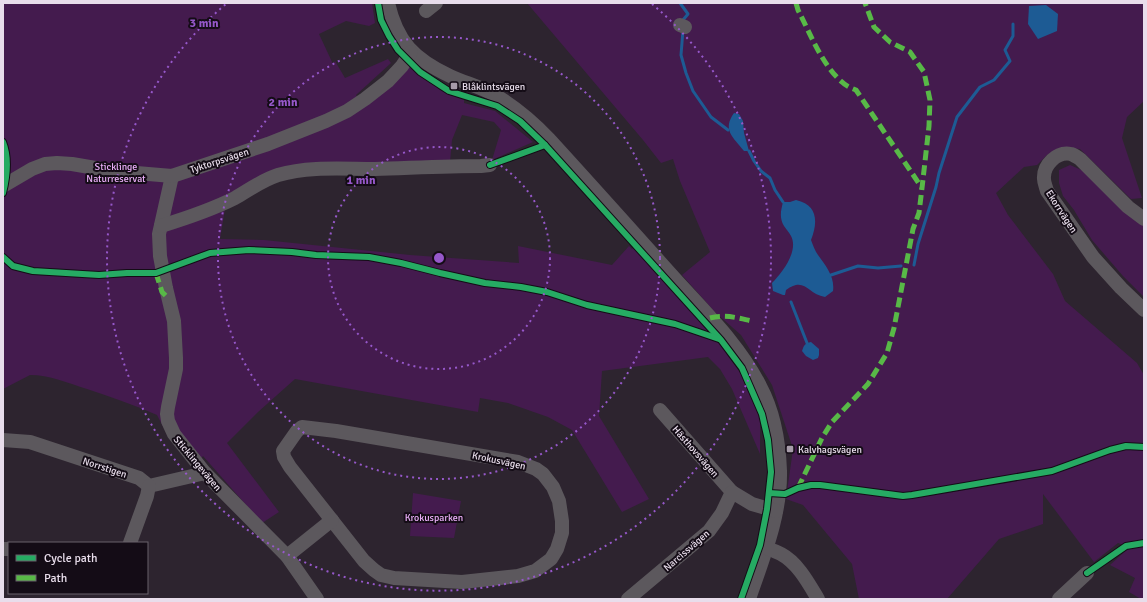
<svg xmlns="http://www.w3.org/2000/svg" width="1147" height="602" font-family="Signika,sans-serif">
<rect width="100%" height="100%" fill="#2d242f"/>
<g fill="#441b4e">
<path d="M3,3H372L375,23L369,26L346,21L319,34L333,64L335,61L345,78L388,59L391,63L356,95L358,99L409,64L440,90L464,100V103L495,111L533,142L492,160L501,130L494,122L462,115L452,140L450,162L311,166L227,197L220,239L264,240L410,255L519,263L518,246L612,265L629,246L632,249L633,248L658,274L679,299L683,300L724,345L729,352L726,353L741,374L760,419V454L732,389L720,369L708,357L602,371L599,416L649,499L622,512L572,430L548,417L508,403L480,398L478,412L295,379L258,412L227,443L279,512L262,523L203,456L193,468C180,451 166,434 157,415C134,405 111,397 87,389C68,383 49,375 30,375L3,389Z"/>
<path d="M527,3H1144V101L1127,117L1122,138L1142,198L1131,199L1080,149L1066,148L1056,151L1047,155L1037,165L1024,167L996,193L1008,215L1053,274L1065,301L1137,363L1144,375V599H1141L1129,592L1135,578L1110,565L1130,547L1118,543L1094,562L1043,494V524L999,539L947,599H859L852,564L803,505L786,499L793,449L772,385L741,335L715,312L682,275L710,252L680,181L673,159L661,163L643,140Z"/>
<path d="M1070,165L1086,172L1144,226V297L1123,276L1092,240L1074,210L1063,196L1059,183V170Z"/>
<path d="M413,493L461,501L454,538L410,536Z"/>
</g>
<g fill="#1d5b94">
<path d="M1046,5L1058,14L1057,31L1038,39L1028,24L1029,6Z"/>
<path d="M734,113L739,114L743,121L744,133L749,151H744C733,137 722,130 734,113Z"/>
<path d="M796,200C818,205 818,222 811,240C813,245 815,251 818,255C826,266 835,277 833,291L825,297C807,294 805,276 786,290L785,295H783L773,291L772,283C782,273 799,251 791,236C789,232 786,229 784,226C779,218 781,210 783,202H790Z"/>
<path d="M811,342L819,349V355L818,358L813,360L806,356L802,351C804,345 805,343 811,342Z"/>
</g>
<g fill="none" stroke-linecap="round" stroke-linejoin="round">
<g stroke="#1d5b94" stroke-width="3">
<path d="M680,3L688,14L683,20V22"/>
<path d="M683,30L681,55L686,73L693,91L711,117L728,130"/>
<path d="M749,151L754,161L761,171L770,178L775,190L783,202"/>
<path d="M914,265L918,244L936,187L939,173L957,117L980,87L994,80L1010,61L1005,50L1013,36V24"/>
<path d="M831,275L858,266L878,268L901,266"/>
<path d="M791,302L807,343"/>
</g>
<g stroke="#5c585d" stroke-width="14">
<path d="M388,3C397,42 414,59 450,76C465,83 481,87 495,95C517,108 532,121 549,139C592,186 634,233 676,280C707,314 740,346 760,386C774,412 779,442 780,471C781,515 763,558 749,599"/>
<path d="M426,11L436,3"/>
<path d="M680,25L685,27"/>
<path d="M172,176L159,234L160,256L166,288L174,321L176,358V369L168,407L167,414L168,421L174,434L205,473L287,556L317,599"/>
<path d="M3,186L32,169L45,164L57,163L72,164L113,171L172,176L268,144L326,121L347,111L365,99L388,81L402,66L411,52"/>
<path d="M1144,219L1128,207L1080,159C1077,157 1074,155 1071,154C1057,151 1043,165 1044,179C1044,183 1046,187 1047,191L1093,257L1121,288L1144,310"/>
<path d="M161,226C187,218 211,210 235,198C249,190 262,180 278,175C309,166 343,169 375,169C410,168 446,166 481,166L490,165"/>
<path d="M660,410L732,492"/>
<path d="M302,427L336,431L518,462L536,469L543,474L553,487L559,501L562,521V533L557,549L551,559L535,571L518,576L462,582L394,578L381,575L374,570L364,561L290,467L284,457L283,451L297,431Z"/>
<path d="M3,440L30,442L139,478L149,486L205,473"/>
<path d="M130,543L147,496L149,486"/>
<path d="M767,548C772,550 777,552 781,554C798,563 809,584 818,599"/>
<path d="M3,549H9"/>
<path d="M287,556L332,520"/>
<path d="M628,599L709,531L722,513L732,492L752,504L776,511"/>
<path d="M1059,599L1087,573"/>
</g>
<g stroke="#58b947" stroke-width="5" stroke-dasharray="10 5" stroke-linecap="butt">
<path d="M796,3L798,10C810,33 822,65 842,82C846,86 851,88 856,90L922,188"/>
<path d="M156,273L162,292L168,298"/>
<path d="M710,318C725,314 738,318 752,321"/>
<path d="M798,488L822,438L832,422L868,384L887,353L894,328L913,229L919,213L922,188L929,126L930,100L924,72L910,52L890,42L874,27L865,3"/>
</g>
<g stroke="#140c16" stroke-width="8">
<g id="cycleway">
<path d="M378,3L381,20L389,36L398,50L420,72L449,91L497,106L520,121L545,145L721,340L742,368L762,414L768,440L771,472L767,509L760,545L741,599"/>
<path d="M3,142C9,157 7,177 3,193"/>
<path d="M490,165L545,145"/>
<path d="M3,257L13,266L33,271L99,275L127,273H156L210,253L249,250L292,252L316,255L369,257L401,263L440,273L485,283L521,287L547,292L587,305L675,324L719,339"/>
<path d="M769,493L785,494L798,488L811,485H820L903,496L912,495L1052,471L1110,450L1126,446L1144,447"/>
<path d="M1087,573L1126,546L1144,543"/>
</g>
</g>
<use href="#cycleway" stroke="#26ab63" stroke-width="6"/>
</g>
<g fill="none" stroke="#9658ca" stroke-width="2" stroke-dasharray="2 4">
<circle cx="439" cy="258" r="111"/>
<circle cx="439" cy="258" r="221"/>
<path d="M652 4A332 332 0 1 1 226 4"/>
</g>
<g fill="#a79ca9" stroke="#140c16" stroke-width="1.5">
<rect x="450" y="82" width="8" height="8" rx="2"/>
<rect x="786" y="445" width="8" height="8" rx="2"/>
</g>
<g text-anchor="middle" stroke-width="4" stroke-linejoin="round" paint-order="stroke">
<g font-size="10" fill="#e8ddeb" stroke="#140c16" text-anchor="start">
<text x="462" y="90">Blåklintsvägen</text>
<text x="798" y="453">Kalvhagsvägen</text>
</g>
<g font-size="10" fill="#e8ddeb" stroke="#140c16">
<text transform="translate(219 160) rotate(-18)" y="4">Tyktorpsvägen</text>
<text transform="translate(1062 211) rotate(57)" y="4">Ekorrvägen</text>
<text transform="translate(696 451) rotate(49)" y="4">Hästhovsvägen</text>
<text transform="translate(499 460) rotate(12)" y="4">Krokusvägen</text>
<text transform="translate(198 463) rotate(50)" y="4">Sticklingevägen</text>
<text transform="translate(105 467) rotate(18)" y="4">Norrstigen</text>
<text transform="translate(686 550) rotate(-41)" y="4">Narcissvägen</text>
</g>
<g font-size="10" fill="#ecb0fa" stroke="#140c16">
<text x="116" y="170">Sticklinge<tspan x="116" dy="12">Naturreservat</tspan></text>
<text x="434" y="521">Krokusparken</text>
</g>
</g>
<circle cx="439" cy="258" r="6" fill="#9658ca" stroke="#140c16" stroke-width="2"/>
<g font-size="12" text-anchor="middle" font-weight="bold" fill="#9658ca" stroke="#140c16" stroke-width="4" stroke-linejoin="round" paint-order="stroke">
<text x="204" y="27">3 min</text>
<text x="283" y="106">2 min</text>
<text x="361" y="184">1 min</text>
</g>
<rect width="1147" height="602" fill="none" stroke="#e8ddeb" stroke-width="8"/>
<rect x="8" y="542" width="140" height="52" fill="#140c16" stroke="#69606b"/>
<rect x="16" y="555" width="20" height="6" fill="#26ab63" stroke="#69606b"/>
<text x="44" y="562" font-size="12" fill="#e8ddeb">Cycle path</text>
<rect x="16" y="575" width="20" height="6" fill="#58b947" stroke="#69606b"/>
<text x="44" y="582" font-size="12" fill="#e8ddeb">Path</text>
</svg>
